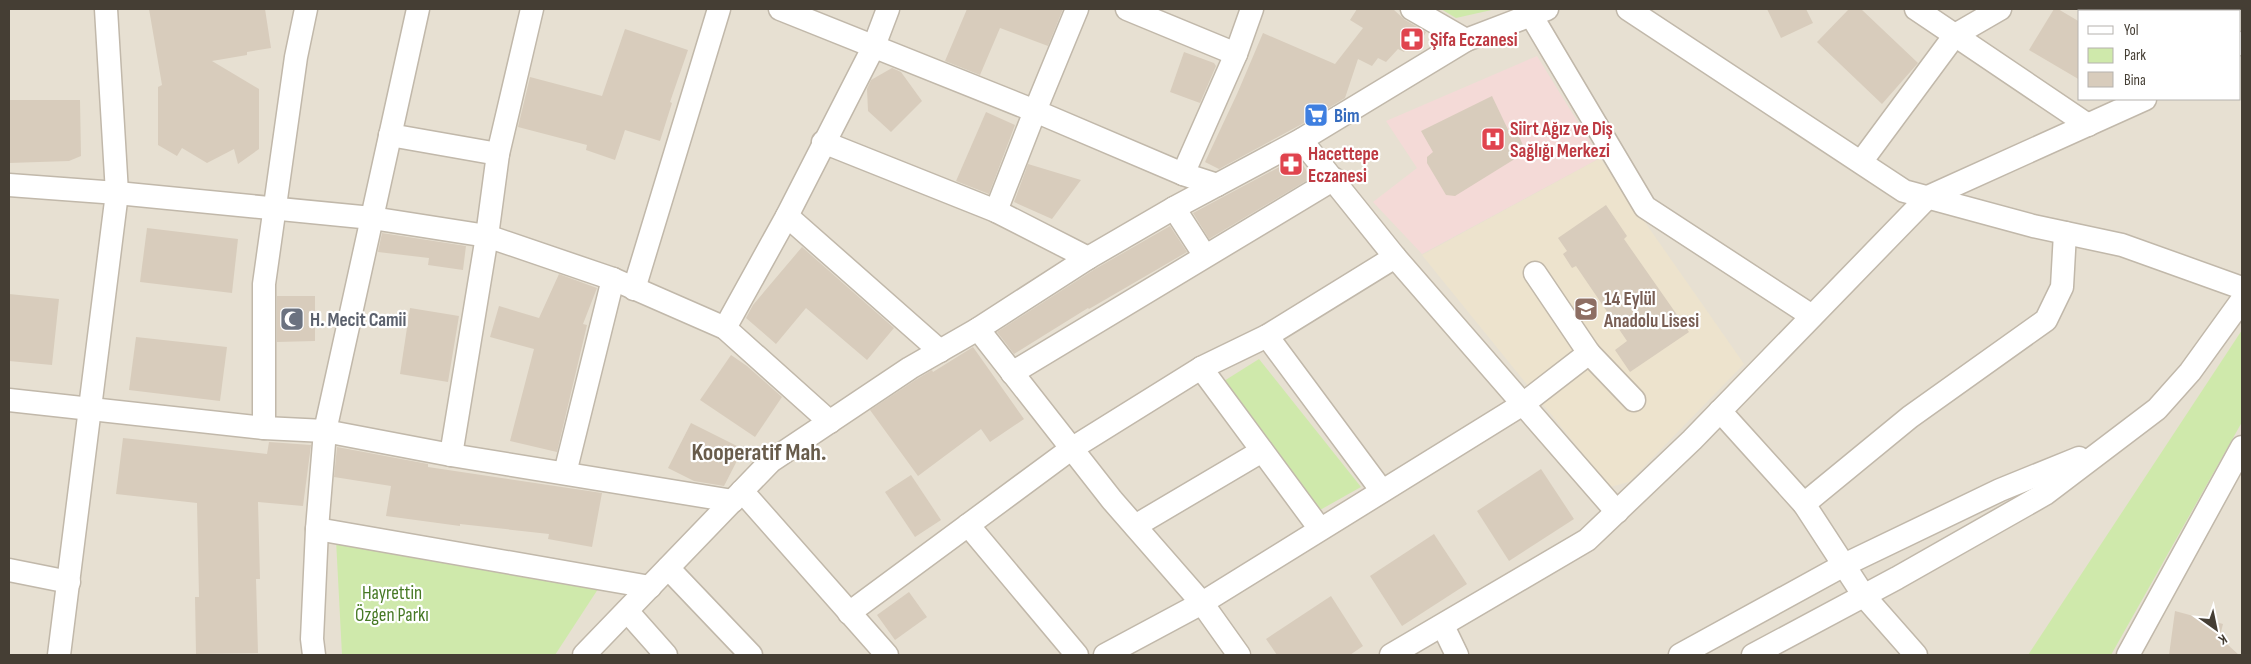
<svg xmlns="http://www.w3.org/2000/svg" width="2251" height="664" font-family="'Sofia Sans Condensed',sans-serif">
<rect width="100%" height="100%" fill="#f3eee4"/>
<path fill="#e7e0d2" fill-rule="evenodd" d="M9,9H2242V655H9ZM2080,11H2240V99H2080Z"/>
<path fill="#ede3cd" d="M1600,158L1744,364L1629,482L1610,487L1422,255Z"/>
<path fill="#f4dad7" d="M1537,56L1600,158L1422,254L1373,202L1417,168L1386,121Z"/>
<g fill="#cfe9ab">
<path d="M1441,9H1496L1456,18Z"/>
<path d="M2242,330V422L2111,655H2028Z"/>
<path d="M1259,359L1361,487L1320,510L1224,381Z"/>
<path d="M336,540L600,586L555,655H342Z"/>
</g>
<g fill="#d8ccbc">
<path d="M149,9H265L271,48L247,52V55L212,61L259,89V149L238,164L234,149L207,163L182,148L177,156L158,145V87L162,85Z"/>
<path d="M967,9H1063L1048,46L1000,28L980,75L945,61Z"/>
<path d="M1357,9H1393L1405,20L1426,32L1418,47L1410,42L1404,52L1398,49L1386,62L1378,58L1372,66L1358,59L1345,98L1302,124L1219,169L1205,162L1237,94L1263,33L1335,64L1363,28L1350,20Z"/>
<path d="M1767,9H1806L1813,23L1781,38Z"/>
<path d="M1849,9H1861L1918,63L1882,104L1817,42Z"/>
<path d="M2054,9H2058L2080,22V80L2029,50Z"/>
<path d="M625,29L688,50L670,102L672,103L660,141L625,130L615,160L586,150L587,145L518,127L530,77L602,96Z"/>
<path d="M1184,52L1214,63L1216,66L1200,103L1170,92Z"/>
<path d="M892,68L901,72L922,101L891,132L868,111L867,89L871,80Z"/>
<path d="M1492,96L1512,138L1518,134L1526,152L1455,196L1446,195L1427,163V157L1433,152L1421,131Z"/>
<path d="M9,100H80L81,156L69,161L9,163Z"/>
<path d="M986,112L1015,125L989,194L956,181Z"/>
<path d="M1298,157L1311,178L1209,239L1193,213Z"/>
<path d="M1028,164L1081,180L1052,219L1014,202Z"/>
<path d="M1606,205L1627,236L1624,239L1689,332L1630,372L1615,350L1627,341L1576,266L1572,268L1563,254L1567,251L1558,238Z"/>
<path d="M1170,226L1187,252L1089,309L1088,308L1014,354L997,332L1095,269Z"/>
<path d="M147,228L238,239L232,293L140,282Z"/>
<path d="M382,233L466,246L463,270L428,265L429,258L378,252Z"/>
<path d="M802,247L894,328L867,360L806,308L776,344L746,318L753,305Z"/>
<path d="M559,274L597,288L583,324L587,325L557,452L510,441L534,349L490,337L499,306L539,318Z"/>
<path d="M9,294L59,299L52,365L9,361Z"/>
<path d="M277,296H315V341L277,342Z"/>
<path d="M410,308L459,316L448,382L400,374Z"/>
<path d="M136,337L227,347L220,401L129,390Z"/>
<path d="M973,347L1024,419L990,442L981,429L918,476L870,410L917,379L932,370L933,372Z"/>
<path d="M731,355L747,366L782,397L755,437L700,400Z"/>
<path d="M691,423L743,449L724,486L694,481L668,468Z"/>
<path d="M123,438L267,454L269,442L311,445L303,506L258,502L260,579H256L258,653L196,654L195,597H199L197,503L116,494Z"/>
<path d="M337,447L428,464V467L602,493L592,547L548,539L549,534L460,524V526L386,516L391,486L334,477Z"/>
<path d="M1541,469L1574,519L1509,561L1477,511Z"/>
<path d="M911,475L941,520L915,537L885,492Z"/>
<path d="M1434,534L1467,584L1402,626L1370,576Z"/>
<path d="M909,592L927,617L895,640L877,615Z"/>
<path d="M1331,596L1363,646L1350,655H1277L1266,639Z"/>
<path d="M2175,611L2223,624L2221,632L2228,645L2239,655H2169Z"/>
</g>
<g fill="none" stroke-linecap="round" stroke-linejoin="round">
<g stroke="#c1b8aa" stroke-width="25">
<g id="minor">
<path d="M780,9L1035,111L1183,174L1217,185"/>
<path d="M1127,9L1236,54"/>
<path d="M1412,9L1466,40"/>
<path d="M1628,9L1904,191L2033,226L2122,245L2242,288"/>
<path d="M1916,9L2088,125"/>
<path d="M1531,15L1645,207L1812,316"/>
<path d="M2240,44L2242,43"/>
<path d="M390,135L498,154"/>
<path d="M1301,140L1395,257L1617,512"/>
<path d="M823,142L996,211L1088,258"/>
<path d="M1861,162L1955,35L2000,9"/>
<path d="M1183,174L1236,54L1252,9"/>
<path d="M9,185L117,193L372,218L487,236L613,279L725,328L830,422"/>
<path d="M1174,208L1205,256"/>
<path d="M996,211L1035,111L1077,9"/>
<path d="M787,216L940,351"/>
<path d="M1535,273L1589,353"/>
<path d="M634,289L719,9"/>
<path d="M725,328L787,216L874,46L888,9"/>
<path d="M978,329L1112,500L1202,603L1239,655"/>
<path d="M1267,336L1382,491"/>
<path d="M1201,368L1320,529"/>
<path d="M1012,373L1334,179"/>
<path d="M9,400L264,428L325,431L451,455L733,501"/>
<path d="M1720,411L1804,504L1864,596L1916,655"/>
<path d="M264,428V284L296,57L306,9"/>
<path d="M451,455L487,236L498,154L532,9"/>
<path d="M565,473L613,279"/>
<path d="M742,491L887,655"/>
<path d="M1804,504L1910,417L2046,320L2062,287L2065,233"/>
<path d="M968,525L1077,655"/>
<path d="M1135,526L1262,451"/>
<path d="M317,529L650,587"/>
<path d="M668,568L751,655"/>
<path d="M9,570L69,582"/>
<path d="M627,611L666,655"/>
<path d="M849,613L1071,449L1201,368L1267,336L1395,257"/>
<path d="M1443,626L1457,655"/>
<path d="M59,655L117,193L106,9"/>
<path d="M314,655L312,639L317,529L325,431L418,9"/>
<path d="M584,655L771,461L910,368L978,329L1088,258L1174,208L1301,140L1466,40L1547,9"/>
<path d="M1105,655L1202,603L1523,404L1589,353L1634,400"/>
<path d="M1391,655L1587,540L1692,440L1928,197L2145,99"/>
<path d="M1680,655L1844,565L2000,490L2079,458"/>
<path d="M1753,655L1897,578L2045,494L2157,409L2190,372L2242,300"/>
<path d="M2128,655L2242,447"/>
</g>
</g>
<use href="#minor" stroke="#fff" stroke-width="22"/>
</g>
<defs>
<g id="pharmacy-square" transform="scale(1.25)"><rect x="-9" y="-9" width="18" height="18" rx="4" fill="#e0444e" stroke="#fff"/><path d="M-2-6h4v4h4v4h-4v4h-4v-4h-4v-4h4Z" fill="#fff"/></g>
<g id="supermarket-square" transform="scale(1.25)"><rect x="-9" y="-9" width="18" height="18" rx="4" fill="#3f7fe0" stroke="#fff"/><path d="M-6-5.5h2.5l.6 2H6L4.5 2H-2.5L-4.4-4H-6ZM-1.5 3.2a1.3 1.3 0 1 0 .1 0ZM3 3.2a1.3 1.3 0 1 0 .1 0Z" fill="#fff"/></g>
<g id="hospital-square" transform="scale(1.25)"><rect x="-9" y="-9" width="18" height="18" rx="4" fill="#e0444e" stroke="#fff"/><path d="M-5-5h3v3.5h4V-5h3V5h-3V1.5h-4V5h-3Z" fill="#fff"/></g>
<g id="school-square" transform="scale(1.25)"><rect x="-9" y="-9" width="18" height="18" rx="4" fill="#8d6e63" stroke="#fff"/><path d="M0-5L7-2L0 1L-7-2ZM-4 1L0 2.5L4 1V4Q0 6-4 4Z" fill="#fff"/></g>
<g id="mosque-square" transform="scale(1.25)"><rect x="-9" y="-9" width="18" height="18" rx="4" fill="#6b7280" stroke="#fff"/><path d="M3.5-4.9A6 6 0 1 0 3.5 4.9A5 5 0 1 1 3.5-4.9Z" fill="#fff"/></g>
</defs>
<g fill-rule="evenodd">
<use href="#pharmacy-square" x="1412" y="39"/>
<use href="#supermarket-square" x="1316" y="115"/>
<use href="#hospital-square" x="1493" y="139"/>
<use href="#pharmacy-square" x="1291" y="164"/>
<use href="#school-square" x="1586" y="309"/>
<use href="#mosque-square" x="292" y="319"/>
</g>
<g text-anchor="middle" stroke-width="4.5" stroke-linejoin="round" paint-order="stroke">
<g font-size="19" font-weight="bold" fill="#be3a42" stroke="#fff" text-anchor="start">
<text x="1430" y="46">Şifa Eczanesi</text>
<text x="1510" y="135">Siirt Ağız ve Diş<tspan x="1510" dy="22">Sağlığı Merkezi</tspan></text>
<text x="1308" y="160">Hacettepe<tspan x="1308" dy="22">Eczanesi</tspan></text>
</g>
<g font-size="19" font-weight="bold" fill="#366cbe" stroke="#fff" text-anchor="start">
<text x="1334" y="122">Bim</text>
</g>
<g font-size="19" font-weight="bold" fill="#785e54" stroke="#fff" text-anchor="start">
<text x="1604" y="305">14 Eylül<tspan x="1604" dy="22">Anadolu Lisesi</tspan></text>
</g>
<g font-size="19" font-weight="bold" fill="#5b616d" stroke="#fff" text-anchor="start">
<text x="310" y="326">H. Mecit Camii</text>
</g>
<g font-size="19" fill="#477925" stroke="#fff">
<text x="392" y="599">Hayrettin<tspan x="392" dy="22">Özgen Parkı</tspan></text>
</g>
<g font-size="24" font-weight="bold" fill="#685c4b" stroke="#fff">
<text x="759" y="460">Kooperatif Mah.</text>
</g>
</g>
<rect width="2251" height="664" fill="none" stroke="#453e34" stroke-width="20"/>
<rect x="2078" y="10" width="162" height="90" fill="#ffffff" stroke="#b5b2ae"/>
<rect x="2088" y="26" width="25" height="8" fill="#ffffff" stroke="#b5b2ae"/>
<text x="2124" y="35" font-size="15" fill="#453e34">Yol</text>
<rect x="2088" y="48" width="25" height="15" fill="#cfe9ab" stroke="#b5b2ae"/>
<text x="2124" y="60" font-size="15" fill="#453e34">Park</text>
<rect x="2088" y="72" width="25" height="15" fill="#d8ccbc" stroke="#b5b2ae"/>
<text x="2124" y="85" font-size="15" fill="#453e34">Bina</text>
<g transform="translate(2216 629) rotate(147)" stroke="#ffffff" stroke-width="4" paint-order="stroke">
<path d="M0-4L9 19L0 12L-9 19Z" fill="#453e34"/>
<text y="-8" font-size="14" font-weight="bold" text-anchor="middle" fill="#453e34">K</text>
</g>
</svg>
